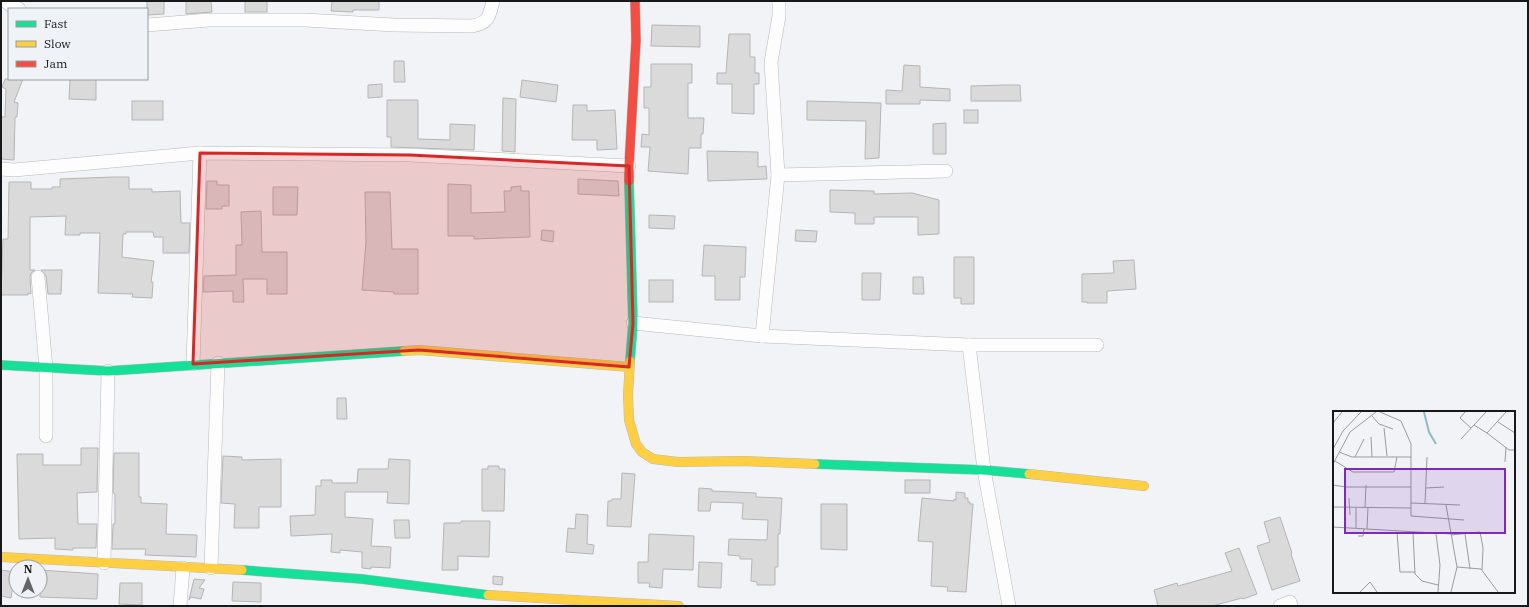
<svg xmlns="http://www.w3.org/2000/svg" width="1529" height="607" font-family="'IBM Plex Serif',serif">
<rect width="100%" height="100%" fill="#f1f3f6"/>
<g fill="#dadadb" stroke="#b5b5b6">
<path d="M147,1H164V14L147,15Z"/>
<path d="M186,1H211L212,12L186,14Z"/>
<rect x="245" y="1" width="22" height="11"/>
<path d="M332,1H379V10H353V12L331,11Z"/>
<path d="M652,25L700,26V47L651,46Z"/>
<path d="M729,34H750V57H755V73H759V84H754V114L732,113V84H717V73H726Z"/>
<path d="M394,61H404L405,82H394Z"/>
<path d="M651,64H692V83H688V118H704L703,134H701V148H689L688,174L648,171L650,147H641L642,134L649,135V108H644V87H651Z"/>
<path d="M904,65L920,66V87L950,89V101L920,100V104H886V90L902,91Z"/>
<path d="M5,79H23L14,102L18,103L17,117H15L14,160L1,159V117H5L6,89L2,87Z"/>
<path d="M70,79H96V100L69,99Z"/>
<path d="M522,80L558,85L556,102L520,97Z"/>
<path d="M382,84V97L368,98V85Z"/>
<path d="M1004,85H1020L1021,101H971V86Z"/>
<path d="M503,98L516,99L515,152L502,151Z"/>
<path d="M387,100H418V139L450,140V124L475,125L474,150L391,147V137H387Z"/>
<rect x="132" y="101" width="31" height="19"/>
<path d="M807,101L881,103L879,158L865,159L866,121L807,120Z"/>
<path d="M573,105H587V111L615,110L617,149L597,150V140H572Z"/>
<rect x="964" y="110" width="14" height="13"/>
<path d="M946,123V154H933V124Z"/>
<path d="M707,151L758,152V167L766,166L767,179L708,181Z"/>
<path d="M113,177H129V189H152V192L180,191L181,223H190L189,253H163V237H154L153,232H126V234H123L122,257L154,261L151,282H153L152,298L132,297L133,294L98,293L100,233H80V235H65L66,216L30,217V270H35L31,273L30,277L31,294L28,293V295H1L3,239H8L9,182H31V189H52V187H60V179Z"/>
<path d="M578,179L618,181L619,196L578,194Z"/>
<path d="M207,181H217V185H229V206H222V209H206Z"/>
<path d="M448,184L471,185V213L505,212L504,191H511V187L521,186V191H529L530,237L474,239V236H448Z"/>
<path d="M273,187H298L297,215H273Z"/>
<path d="M830,190L874,191V194L912,193L939,200V234L918,235V217H874V224H855V213L830,212Z"/>
<path d="M365,192H390L392,249H418V294H394V292L362,290L366,242Z"/>
<path d="M261,211L262,252H287V294H267V279H243L244,302H233V291L203,292L204,276L236,275V245H242L241,212Z"/>
<path d="M649,215L675,216L674,229L649,228Z"/>
<path d="M542,230L554,231L553,242L541,240Z"/>
<path d="M796,230L817,231L816,242L795,241Z"/>
<path d="M704,245L746,247L745,277H740V300H715V276H702Z"/>
<path d="M954,257H974V304H961V298H954Z"/>
<path d="M1134,260L1136,289L1107,291V303H1087V302H1082V274L1114,273L1113,261Z"/>
<path d="M41,270H62L61,294H48L46,276Z"/>
<path d="M862,273H881L880,300H862Z"/>
<path d="M913,277H923L924,294H913Z"/>
<rect x="649" y="280" width="24" height="22"/>
<path d="M337,398H346L347,419H337Z"/>
<path d="M81,448H98L97,492L77,493L78,524H97L96,548H73V550L55,549V538L19,539L17,454H43V465H81Z"/>
<path d="M114,453H139V497H141V503L167,504L166,534L197,535L196,557L145,555L146,549H112L113,524H115V495L113,492Z"/>
<path d="M223,456L242,457V460L281,459V507H259V528H234L235,504L221,503Z"/>
<path d="M389,459L410,460L409,504L387,503L388,492H345V517L373,519L371,546L391,547L390,568L371,567V569L362,568V552L340,550V553L331,552L332,534L291,536L290,516L315,515L316,486H321V480H332V483H357L358,469H388Z"/>
<path d="M488,466H499V469H505L504,511H482V469H488Z"/>
<path d="M622,473L635,474L631,527L607,526L608,501H611L612,499H621Z"/>
<rect x="905" y="480" width="25" height="13"/>
<path d="M699,488L712,489V491L756,493V497L782,498L780,534H778V567H775V585H757V582L751,581L752,559H740V556L728,555L729,539L767,540L768,520L742,519L743,503L711,502L710,511H698Z"/>
<path d="M956,492L965,493V498H968V502H970V504H973L966,592L947,591L948,587L931,586L933,542L918,541L922,498L954,501V499L956,500Z"/>
<path d="M821,504H847V550L821,549Z"/>
<path d="M576,514L588,515L587,544L594,545L593,554L566,552L568,528L575,529Z"/>
<path d="M1280,517L1292,553L1291,554L1300,581L1272,590L1257,546L1270,542L1264,522Z"/>
<path d="M394,520H409L410,538H395Z"/>
<path d="M461,521H490L489,557L458,556V570H442L444,523H461Z"/>
<path d="M649,534L694,536L693,570L663,569L662,588L649,587L650,583H638V562H648Z"/>
<path d="M1239,548L1257,594L1243,599L1242,598L1212,606H1158L1154,590L1177,583L1178,586L1232,571L1225,553Z"/>
<path d="M699,562L722,563L721,588L698,587Z"/>
<path d="M1,570L15,572L11,598L1,596Z"/>
<path d="M40,570L98,574L97,599L40,597Z"/>
<path d="M493,576L503,577L502,585L493,584Z"/>
<path d="M194,579L205,580L199,588L204,589L201,599L191,597L189,600Z"/>
<path d="M233,582L261,583V602L232,601Z"/>
<path d="M120,583H142V605L119,604Z"/>
</g>
<g fill="none" stroke-linecap="round" stroke-linejoin="round">
<g stroke="#b7b9bb" stroke-width="14">
<g id="street">
<path d="M5,1L12,6L19,9"/>
<path d="M147,25L209,20H305L394,25L472,26C489,23 489,17 493,1"/>
<path d="M1,169L14,170L200,153L410,155L629,166"/>
<path d="M778,175L946,171"/>
<path d="M38,277L46,368V436"/>
<path d="M633,323L762,336L969,345H1097"/>
<path d="M762,336L778,175L771,62L779,16V1"/>
<path d="M969,345L984,470L1009,606"/>
<path d="M193,364L200,153"/>
<path d="M104,563L108,371"/>
<path d="M211,568L218,363"/>
<path d="M180,606L183,568"/>
<path d="M1280,606L1290,602L1291,606"/>
</g>
</g>
<g stroke="#b7b9bb" stroke-width="10">
<g id="fast">
<path d="M629,181L633,323L630,361"/>
<path d="M1,365L108,371L404,351"/>
<path d="M815,464L984,470L1029,474"/>
<path d="M242,570L362,579L488,595"/>
</g>
</g>
<g stroke="#b7b9bb" stroke-width="10">
<g id="slow">
<path d="M404,351L419,350L629,367"/>
<path d="M630,361L628,395L629,420L636,444L642,452L653,459L678,462L743,461L815,464"/>
<path d="M1029,474L1144,486"/>
<path d="M1,557L242,570"/>
<path d="M488,595L679,606"/>
</g>
</g>
<g stroke="#b7b9bb" stroke-width="10">
<path id="jam" d="M629,181V166L636,40L635,1"/>
</g>
<use href="#street" stroke="#fdfdfe" stroke-width="13"/>
<use href="#fast" stroke="#16e098" stroke-width="9"/>
<use href="#slow" stroke="#ffcf43" stroke-width="9"/>
<use href="#jam" stroke="#f24e42" stroke-width="9"/>
</g>
<path fill="#d62828" fill-opacity="0.2" stroke="#d62828" stroke-width="3" stroke-linejoin="round" d="M200,153L410,155L629,166L633,323L629,367L419,350L193,364Z"/>
<g transform="translate(1333 411)">
<rect width="182" height="182" fill="#f1f3f6"/>
<path fill="none" stroke="#90bcc7" stroke-width="2" d="M91,1L96,21L103,33"/>
<path fill="none" stroke="#999b9e" stroke-width="1" d="M47,1L68,10L78,33V105L131,109M132,1L127,7L138,17M173,1L154,22L176,39H182M38,4L46,13L60,18M165,11L182,22M0,12L9,1M141,14L154,22M51,17L54,45M38,26L39,46M128,28L153,1M0,38L10,20L28,1M6,41L19,46H78M22,46L31,28M2,50L20,61H61L64,46M172,51L173,36M0,53L17,21L43,1M0,74L13,76H78M93,77L111,76M16,87L17,104M78,92L127,94M92,93L94,46M113,94L124,156L118,181M0,96L78,97M32,96L33,74M0,116L118,123M23,117V97M34,118L35,96M64,121L67,161H82M80,122L82,163L89,170L105,174M103,123L107,154L105,181M132,123L137,158M118,124L147,121L150,137L149,159M25,125H30L31,118M124,156L148,158L165,181M27,181L37,171L44,181"/>
<path fill="#7b2cbf" fill-opacity="0.15" stroke="#7b2cbf" stroke-width="2" d="M12,58H172V122H12Z"/>
<rect width="182" height="182" fill="none" stroke="#161819" stroke-width="2"/>
</g>
<rect width="1529" height="607" fill="none" stroke="#161819" stroke-width="4"/>
<rect x="8" y="8" width="140" height="72" fill="#eff3f8" stroke="#989b9f"/>
<rect x="16" y="21" width="20" height="6" fill="#16e098" stroke="#989b9f"/>
<text x="44" y="28" font-size="12" fill="#161819">Fast</text>
<rect x="16" y="41" width="20" height="6" fill="#ffcf43" stroke="#989b9f"/>
<text x="44" y="48" font-size="12" fill="#161819">Slow</text>
<rect x="16" y="61" width="20" height="6" fill="#f24e42" stroke="#989b9f"/>
<text x="44" y="68" font-size="12" fill="#161819">Jam</text>
<g transform="translate(28 579)"><circle r="19" fill="#eff3f8" stroke="#989b9f"/>
<path d="M0-3L7 15L0 10L-7 15Z" fill="#636566"/>
<text y="-6" font-size="11" font-weight="bold" text-anchor="middle" fill="#161819">N</text>
</g>
</svg>
